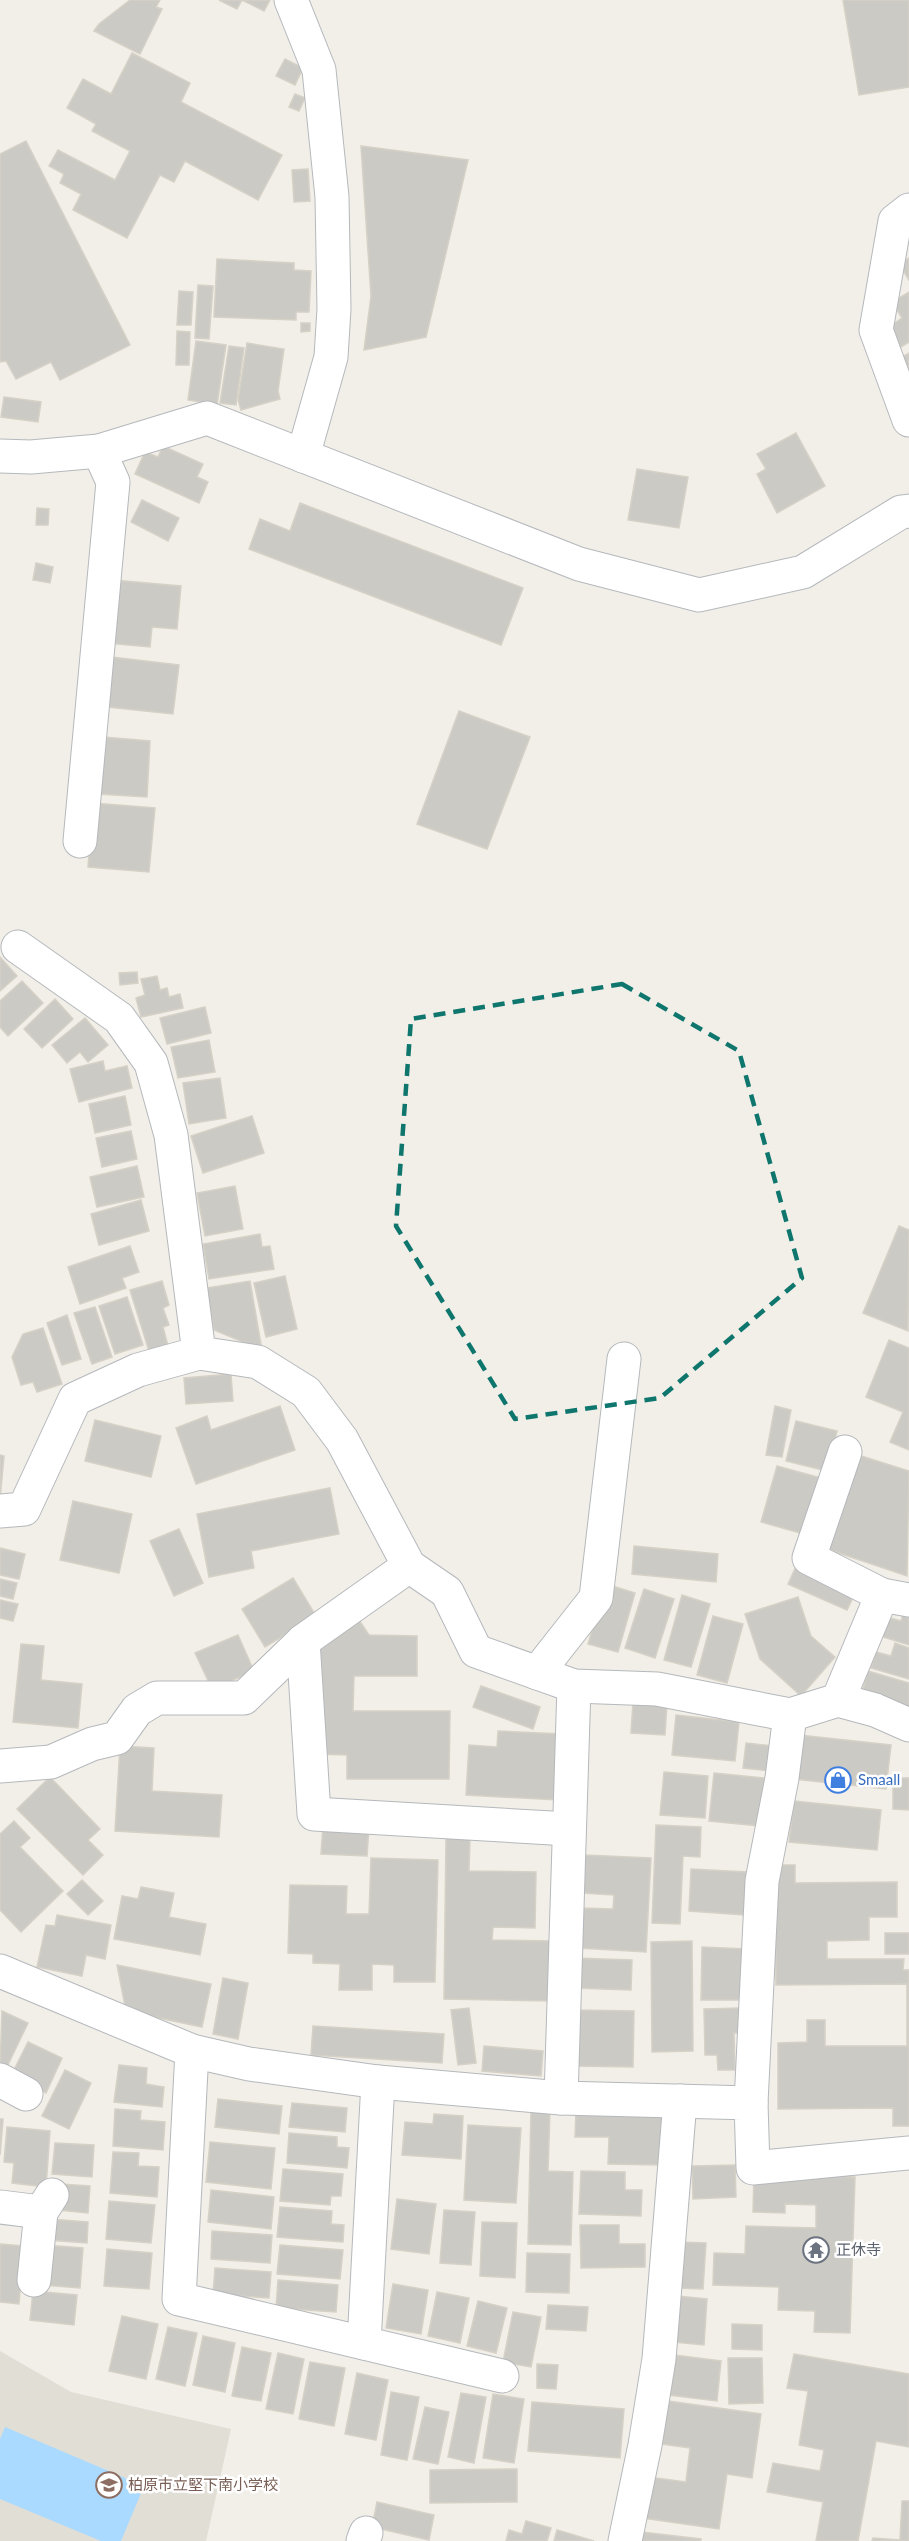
<svg xmlns="http://www.w3.org/2000/svg" width="909" height="2541" font-family="Lato,'Noto Sans JP',sans-serif">
<rect width="100%" height="100%" fill="#f1efe8"/>
<path fill="#e1ded6" d="M0,2351L71,2392L231,2429L206,2541H0Z"/>
<path fill="#aadaff" d="M5,2427L144,2486L121,2541H101L0,2499V2439Z"/>
<g fill="#cccac5" stroke="#d6d1c6" stroke-width="1.5">
<path d="M130,0H160L156,7L162,9L140,54L94,31L99,24Z"/>
<path d="M219,0H270L264,11L242,0L237,9Z"/>
<path d="M843,0H909V87L859,95Z"/>
<path d="M132,53L190,83L181,102L282,155L258,200L185,161L174,182L160,175L127,238L73,210L81,194L60,183L64,174L49,166L58,150L115,180L130,151L92,131L96,124L67,108L83,79L111,94Z"/>
<path d="M285,59L303,68L295,85L276,76Z"/>
<path d="M295,94L305,98L299,111L289,107Z"/>
<path d="M26,141L130,345L60,380L51,362L16,379L6,361L0,362V154Z"/>
<path d="M361,146L468,160L426,337L364,350L371,296Z"/>
<path d="M308,169L310,201L294,202L292,170Z"/>
<path d="M909,258V280L899,264Z"/>
<path d="M217,259L294,263V270L311,271L309,312H296V320L214,317Z"/>
<path d="M198,285L213,286L209,339L195,338Z"/>
<path d="M179,291L193,292L191,325H177Z"/>
<path d="M909,292V342L896,350L883,331L902,318L892,302Z"/>
<path d="M301,323H310V331L301,332Z"/>
<path d="M177,331L190,332L189,365H176Z"/>
<path d="M196,341L226,345L217,405L188,400Z"/>
<path d="M247,343L284,349L278,391L280,399L241,410L238,400Z"/>
<path d="M229,346L244,348L236,405L220,403Z"/>
<path d="M909,353V380L897,360Z"/>
<path d="M4,397L41,402L38,422L1,417Z"/>
<path d="M796,433L825,486L777,513L757,474L766,469L757,454Z"/>
<path d="M163,446L203,464L197,477L208,482L199,503L135,474L145,452L158,457Z"/>
<path d="M637,469L688,477L679,528L628,520Z"/>
<path d="M142,500L179,518L168,541L131,522Z"/>
<path d="M300,503L523,588L501,645L249,549L260,519L290,531Z"/>
<path d="M37,508L49,509L48,525H36Z"/>
<path d="M36,563L53,567L50,583L33,580Z"/>
<path d="M113,580L181,586L177,629L152,627L150,647L107,643Z"/>
<path d="M103,656L179,665L173,714L98,706Z"/>
<path d="M459,711L530,737L487,849L417,824Z"/>
<path d="M103,737L150,741L147,797L98,794Z"/>
<path d="M93,803L155,808L149,872L88,867Z"/>
<path d="M0,957L17,976L0,991Z"/>
<path d="M137,972L138,983L120,985L119,973Z"/>
<path d="M157,976L160,990L167,988L169,997L180,994L183,1008L141,1017L136,998L145,995L141,979Z"/>
<path d="M22,981L43,1003L8,1036L0,1027V1001Z"/>
<path d="M55,999L73,1019L42,1048L24,1029Z"/>
<path d="M205,1007L211,1033L167,1044L160,1018Z"/>
<path d="M85,1018L108,1045L88,1062L80,1052L67,1063L52,1045Z"/>
<path d="M209,1040L215,1072L178,1078L171,1047Z"/>
<path d="M103,1061L105,1071L127,1066L132,1088L79,1102L70,1069Z"/>
<path d="M220,1078L226,1118L189,1124L183,1083Z"/>
<path d="M125,1096L131,1125L95,1133L89,1104Z"/>
<path d="M252,1116L264,1153L203,1173L191,1136Z"/>
<path d="M131,1131L137,1159L102,1167L96,1138Z"/>
<path d="M137,1166L144,1197L97,1207L90,1177Z"/>
<path d="M235,1186L243,1229L205,1236L197,1193Z"/>
<path d="M141,1200L149,1231L99,1245L91,1214Z"/>
<path d="M899,1226L909,1230L908,1331L863,1313Z"/>
<path d="M260,1234L262,1247L270,1246L274,1269L209,1279L203,1244Z"/>
<path d="M130,1246L139,1272L122,1278L126,1288L80,1304L68,1267Z"/>
<path d="M285,1276L297,1329L266,1337L254,1283Z"/>
<path d="M162,1281L169,1305L163,1308L169,1325L163,1327L168,1346L149,1351L130,1290Z"/>
<path d="M250,1281L262,1350L214,1330L206,1288Z"/>
<path d="M127,1297L143,1345L115,1354L99,1306Z"/>
<path d="M95,1307L112,1357L92,1364L74,1313Z"/>
<path d="M67,1315L81,1359L62,1365L47,1323Z"/>
<path d="M43,1328L62,1384L37,1392L33,1382L21,1385L12,1357L23,1334Z"/>
<path d="M889,1340L909,1348V1450L890,1442L903,1412L866,1397Z"/>
<path d="M231,1374L233,1401L186,1404L184,1378Z"/>
<path d="M280,1406L295,1450L196,1484L176,1428L207,1416L211,1430Z"/>
<path d="M775,1406L791,1410L782,1457L766,1455Z"/>
<path d="M95,1420L161,1436L151,1477L85,1461Z"/>
<path d="M796,1421L837,1431L827,1471L786,1461Z"/>
<path d="M855,1454L909,1471L907,1576L824,1548Z"/>
<path d="M0,1455L4,1456L0,1499Z"/>
<path d="M777,1466L821,1478L804,1534L761,1522Z"/>
<path d="M330,1488L339,1534L251,1551L254,1568L209,1577L197,1514Z"/>
<path d="M73,1501L132,1514L119,1573L60,1560Z"/>
<path d="M179,1529L203,1583L174,1596L150,1541Z"/>
<path d="M634,1546L718,1554L716,1582L632,1574Z"/>
<path d="M0,1548L25,1554L19,1579L0,1575Z"/>
<path d="M798,1562L857,1589L847,1610L788,1584Z"/>
<path d="M293,1578L316,1616L265,1647L242,1609Z"/>
<path d="M0,1579L17,1583L13,1599L0,1596Z"/>
<path d="M606,1584L635,1593L618,1652L588,1644Z"/>
<path d="M644,1589L674,1599L655,1658L625,1648Z"/>
<path d="M682,1595L710,1604L691,1667L664,1660Z"/>
<path d="M798,1597L811,1636L835,1657L801,1696L760,1659L745,1614Z"/>
<path d="M0,1600L18,1604L13,1621L0,1618Z"/>
<path d="M905,1608L909,1609V1645L880,1636L886,1617L901,1621Z"/>
<path d="M713,1616L743,1624L727,1683L697,1675Z"/>
<path d="M359,1620L369,1635L417,1636V1676H354L353,1711H450L449,1779H347V1755L314,1754V1649Z"/>
<path d="M238,1635L254,1671L212,1689L195,1653Z"/>
<path d="M895,1643L909,1648V1679L871,1668L876,1652L891,1656Z"/>
<path d="M21,1644L44,1646L41,1680L82,1684L78,1728L13,1722Z"/>
<path d="M868,1671L909,1683V1707L862,1693Z"/>
<path d="M481,1686L540,1707L533,1729L473,1707Z"/>
<path d="M633,1702L667,1703L665,1735L631,1733Z"/>
<path d="M676,1715L739,1722L735,1761L672,1755Z"/>
<path d="M498,1731L562,1734L558,1800L466,1795L469,1745L497,1747Z"/>
<path d="M799,1735L891,1745L886,1789L794,1779Z"/>
<path d="M746,1743L773,1746L770,1771L743,1768Z"/>
<path d="M120,1746L154,1748L152,1791L222,1795L219,1837L115,1831Z"/>
<path d="M664,1772L708,1776L705,1818L660,1815Z"/>
<path d="M714,1773L764,1778L759,1826L709,1821Z"/>
<path d="M50,1777L100,1829L88,1840L103,1855L83,1875L17,1809Z"/>
<path d="M893,1778H909V1810L893,1809Z"/>
<path d="M794,1801L881,1810L877,1850L789,1842Z"/>
<path d="M14,1821L30,1838L20,1847L63,1891L21,1932L0,1910V1834Z"/>
<path d="M323,1824L369,1826L367,1856L321,1854Z"/>
<path d="M656,1825L701,1827L700,1857L683,1856L680,1924L652,1923Z"/>
<path d="M446,1837L470,1838L469,1871L536,1872L535,1928L493,1927L492,1940L551,1941L550,2001L444,1999Z"/>
<path d="M584,1855L651,1858L646,1952L579,1948L581,1908L613,1909L614,1895L582,1893Z"/>
<path d="M371,1858L438,1860L435,1982H394V1965L372,1964V1990H339L340,1964L313,1963V1954L288,1953L290,1885L347,1886L346,1914H369Z"/>
<path d="M775,1865H795V1883L897,1882V1917H869V1940L827,1941V1959H904L903,1970H909V2126H893V2108L778,2109V2043L807,2042V2020H825V2046H907V1984L776,1985Z"/>
<path d="M691,1869L747,1872L744,1915L689,1911Z"/>
<path d="M82,1880L103,1901L88,1915L67,1894Z"/>
<path d="M141,1887L174,1893L169,1917L206,1924L200,1955L114,1939L122,1896L138,1899Z"/>
<path d="M57,1915L111,1925L105,1959L86,1955L82,1976L37,1967L46,1925L55,1926Z"/>
<rect x="885" y="1933" width="24" height="21"/>
<path d="M692,1941L693,2051L652,2052L651,1942Z"/>
<path d="M702,1947L746,1949L745,2000H701Z"/>
<path d="M574,1958L632,1960L631,1990L573,1988Z"/>
<path d="M117,1965L211,1984L202,2027L126,2011Z"/>
<path d="M223,1978L248,1983L238,2039L213,2034Z"/>
<path d="M469,2008L476,2063L458,2065L451,2010Z"/>
<path d="M740,2008L741,2033H734L735,2070H718L717,2055H705L704,2009Z"/>
<path d="M575,2010L634,2011L633,2067L574,2066Z"/>
<path d="M2,2011L28,2023L5,2071L0,2068Z"/>
<path d="M313,2026L444,2034L442,2063L311,2055Z"/>
<path d="M28,2042L62,2058L46,2093L11,2076Z"/>
<path d="M484,2046L543,2051L541,2076L482,2071Z"/>
<path d="M119,2065L147,2068L146,2084L164,2087L162,2107L114,2102Z"/>
<path d="M65,2070L91,2083L69,2129L42,2116Z"/>
<path d="M218,2099L282,2106L279,2134L215,2127Z"/>
<path d="M292,2103L347,2108L345,2132L289,2127Z"/>
<path d="M115,2109L141,2111L140,2120L165,2122L163,2150L113,2146Z"/>
<path d="M531,2109L550,2110L548,2171L573,2172L571,2245L528,2244Z"/>
<path d="M576,2111L662,2113L660,2165L608,2164L609,2137H575Z"/>
<path d="M434,2114L463,2116L461,2159L402,2155L405,2122L433,2124Z"/>
<path d="M0,2119H3L0,2155Z"/>
<path d="M468,2125L521,2128L516,2203L464,2200Z"/>
<path d="M7,2127L50,2131L46,2187L12,2183L14,2163L4,2162Z"/>
<path d="M289,2133L337,2137V2147L349,2148L347,2168L287,2163Z"/>
<path d="M210,2142L275,2148L271,2189L206,2182Z"/>
<path d="M55,2143L94,2145L92,2177L52,2174Z"/>
<path d="M113,2152L139,2153L138,2166L159,2167L157,2197L110,2193Z"/>
<path d="M735,2165L736,2197L693,2199L692,2166Z"/>
<path d="M283,2169L343,2174L341,2196H331L330,2205L280,2201Z"/>
<path d="M581,2171L625,2172V2190H642L641,2216L579,2214Z"/>
<path d="M754,2173L855,2177L850,2333L814,2332L815,2311L778,2310L779,2287L713,2285L714,2253L745,2254L746,2226L816,2228V2205L785,2204V2213L753,2212Z"/>
<path d="M60,2184L90,2186L88,2213L58,2210Z"/>
<path d="M211,2190L274,2197L271,2229L208,2222Z"/>
<path d="M397,2199L436,2204L429,2254L391,2249Z"/>
<path d="M109,2201L155,2205L151,2243L106,2239Z"/>
<path d="M280,2207L332,2211L331,2224L344,2225L343,2242L277,2237Z"/>
<path d="M444,2210L475,2212L471,2265L440,2263Z"/>
<path d="M49,2219L88,2222L87,2243L47,2240Z"/>
<path d="M482,2222L517,2223L515,2278L480,2276Z"/>
<path d="M580,2225H619V2244H645V2267L581,2268Z"/>
<path d="M212,2231L272,2235L270,2263L211,2259Z"/>
<path d="M677,2242L706,2243L703,2289L675,2288Z"/>
<path d="M0,2244L24,2246L19,2304L0,2302Z"/>
<path d="M45,2245L83,2248L80,2288L42,2285Z"/>
<path d="M280,2245L343,2250L340,2279L277,2274Z"/>
<path d="M107,2249L152,2253L149,2289L104,2286Z"/>
<path d="M527,2253L570,2254L569,2293L526,2292Z"/>
<path d="M215,2268L271,2272L269,2298L213,2294Z"/>
<path d="M278,2280L338,2285L336,2312L276,2308Z"/>
<path d="M393,2284L428,2290L421,2334L386,2328Z"/>
<path d="M33,2291L77,2295L74,2325L30,2320Z"/>
<path d="M437,2292L469,2298L460,2343L428,2336Z"/>
<path d="M677,2296L707,2299L704,2345L674,2342Z"/>
<path d="M478,2301L507,2308L496,2353L467,2346Z"/>
<path d="M548,2305L588,2307L586,2331L546,2329Z"/>
<path d="M513,2312L541,2317L531,2367L503,2362Z"/>
<path d="M122,2316L158,2324L146,2379L109,2371Z"/>
<path d="M732,2324L762,2325V2350L732,2349Z"/>
<path d="M168,2327L197,2333L185,2386L156,2379Z"/>
<path d="M203,2336L235,2343L225,2392L193,2385Z"/>
<path d="M242,2347L271,2353L261,2401L232,2396Z"/>
<path d="M278,2353L304,2359L293,2414L266,2409Z"/>
<path d="M794,2354L909,2374V2447L876,2441L858,2541H816L823,2502L767,2492L773,2463L820,2471L824,2450L799,2445L808,2391L787,2388Z"/>
<path d="M674,2355L721,2361L717,2401L669,2395Z"/>
<path d="M728,2358H762L763,2403L729,2404Z"/>
<path d="M310,2362L345,2368L334,2426L299,2419Z"/>
<path d="M537,2364L558,2365L556,2389L537,2388Z"/>
<path d="M357,2373L388,2380L376,2440L345,2434Z"/>
<path d="M391,2392L419,2397L407,2460L381,2455Z"/>
<path d="M461,2393L486,2397L474,2463L448,2457Z"/>
<path d="M493,2394L524,2399L514,2463L483,2458Z"/>
<path d="M661,2400L761,2414L752,2478L727,2474L719,2529L643,2518L649,2477L686,2482L690,2448L655,2443Z"/>
<path d="M532,2402L624,2409L620,2458L528,2451Z"/>
<path d="M425,2407L449,2412L438,2464L413,2459Z"/>
<path d="M517,2469V2502L430,2503V2470Z"/>
<path d="M902,2501H909V2541H872L873,2538L900,2540Z"/>
<path d="M377,2502L434,2515L429,2540L372,2527Z"/>
<path d="M526,2521L551,2528L547,2541H506L509,2530L522,2534Z"/>
<path d="M557,2530L594,2541H554Z"/>
<path d="M633,2531L701,2539V2541H632Z"/>
</g>
<g fill="none" stroke-linecap="round" stroke-linejoin="round">
<g stroke="#b5b8bc" stroke-width="35">
<g id="minor">
<path d="M291,0L319,70L332,197L334,309L331,357L303,456"/>
<path d="M909,210L895,221L876,330L909,420"/>
<path d="M0,456L31,457L99,451L207,418L579,564L699,595L803,572L901,512L909,511"/>
<path d="M80,841L113,482L99,451"/>
<path d="M18,947L119,1018L151,1063L171,1135L199,1353"/>
<path d="M845,1452L809,1558L882,1595L909,1600"/>
<path d="M0,1511L24,1509L75,1399L138,1370L199,1353L258,1362L306,1392L342,1440L409,1566L447,1592L476,1651L574,1686L657,1689L790,1715L838,1700L882,1595"/>
<path d="M303,1641L314,1814L569,1829"/>
<path d="M537,1673L596,1598L624,1359"/>
<path d="M838,1700L875,1710L909,1725"/>
<path d="M0,1766L51,1762L92,1744L117,1738L137,1710L157,1698H244L303,1641L409,1566"/>
<path d="M0,1971L192,2051L249,2064L378,2082L561,2098L751,2103L753,2168L909,2153"/>
<path d="M192,2051L179,2299L502,2376"/>
<path d="M0,2080L26,2094"/>
<path d="M561,2098L574,1686"/>
<path d="M751,2103L762,1881L782,1778L790,1715"/>
<path d="M0,2207L41,2212"/>
<path d="M34,2280L41,2212L52,2195"/>
<path d="M364,2343L378,2082"/>
<path d="M363,2541L366,2533"/>
<path d="M625,2541L645,2445L659,2359L680,2101"/>
</g>
</g>
<use href="#minor" stroke="#fff" stroke-width="33"/>
</g>
<path fill="none" stroke="#0f766e" stroke-width="4.5" stroke-dasharray="12 8" stroke-linejoin="round" d="M622,984L739,1051L802,1278L660,1398L515,1419L396,1226L411,1019Z"/>
<defs>
<g id="shop-ring" transform="scale(1.35)"><circle r="9.5" fill="#fff" stroke="#3f7fe0" stroke-width="1.5"/><path d="M-5-2.5h2.3a2.7 3.5 0 0 1 5.4 0H5L5.5 6h-11ZM-1.5-2.5h3a1.5 2.3 0 0 0-3 0Z" fill="#3f7fe0"/></g>
<g id="temple-ring" transform="scale(1.35)"><circle r="9.5" fill="#fff" stroke="#6b7280" stroke-width="1.5"/><path d="M0-6L5-2H3V0L6.5 2.5H4V6H1.5V3h-3V6H-4V2.5H-6.5L-3 0V-2H-5Z" fill="#6b7280"/></g>
<g id="school-ring" transform="scale(1.35)"><circle r="9.5" fill="#fff" stroke="#8d6e63" stroke-width="1.5"/><path d="M0-5L7-2L0 1L-7-2ZM-4 1L0 2.5L4 1V4Q0 6-4 4Z" fill="#8d6e63"/></g>
</defs>
<g fill-rule="evenodd">
<use href="#shop-ring" x="838" y="1780"/>
<use href="#temple-ring" x="816" y="2250"/>
<use href="#school-ring" x="109" y="2485"/>
</g>
<g text-anchor="middle" stroke-width="5" stroke-linejoin="round" paint-order="stroke">
<g font-size="15" fill="#366cbe" stroke="#fff" text-anchor="start">
<text x="858" y="1785">Smaall</text>
</g>
<g font-size="15" fill="#5b616d" stroke="#fff" text-anchor="start">
<text x="836" y="2255">正休寺</text>
</g>
<g font-size="15" fill="#785e54" stroke="#fff" text-anchor="start">
<text x="128" y="2490">柏原市立堅下南小学校</text>
</g>
</g>
</svg>
